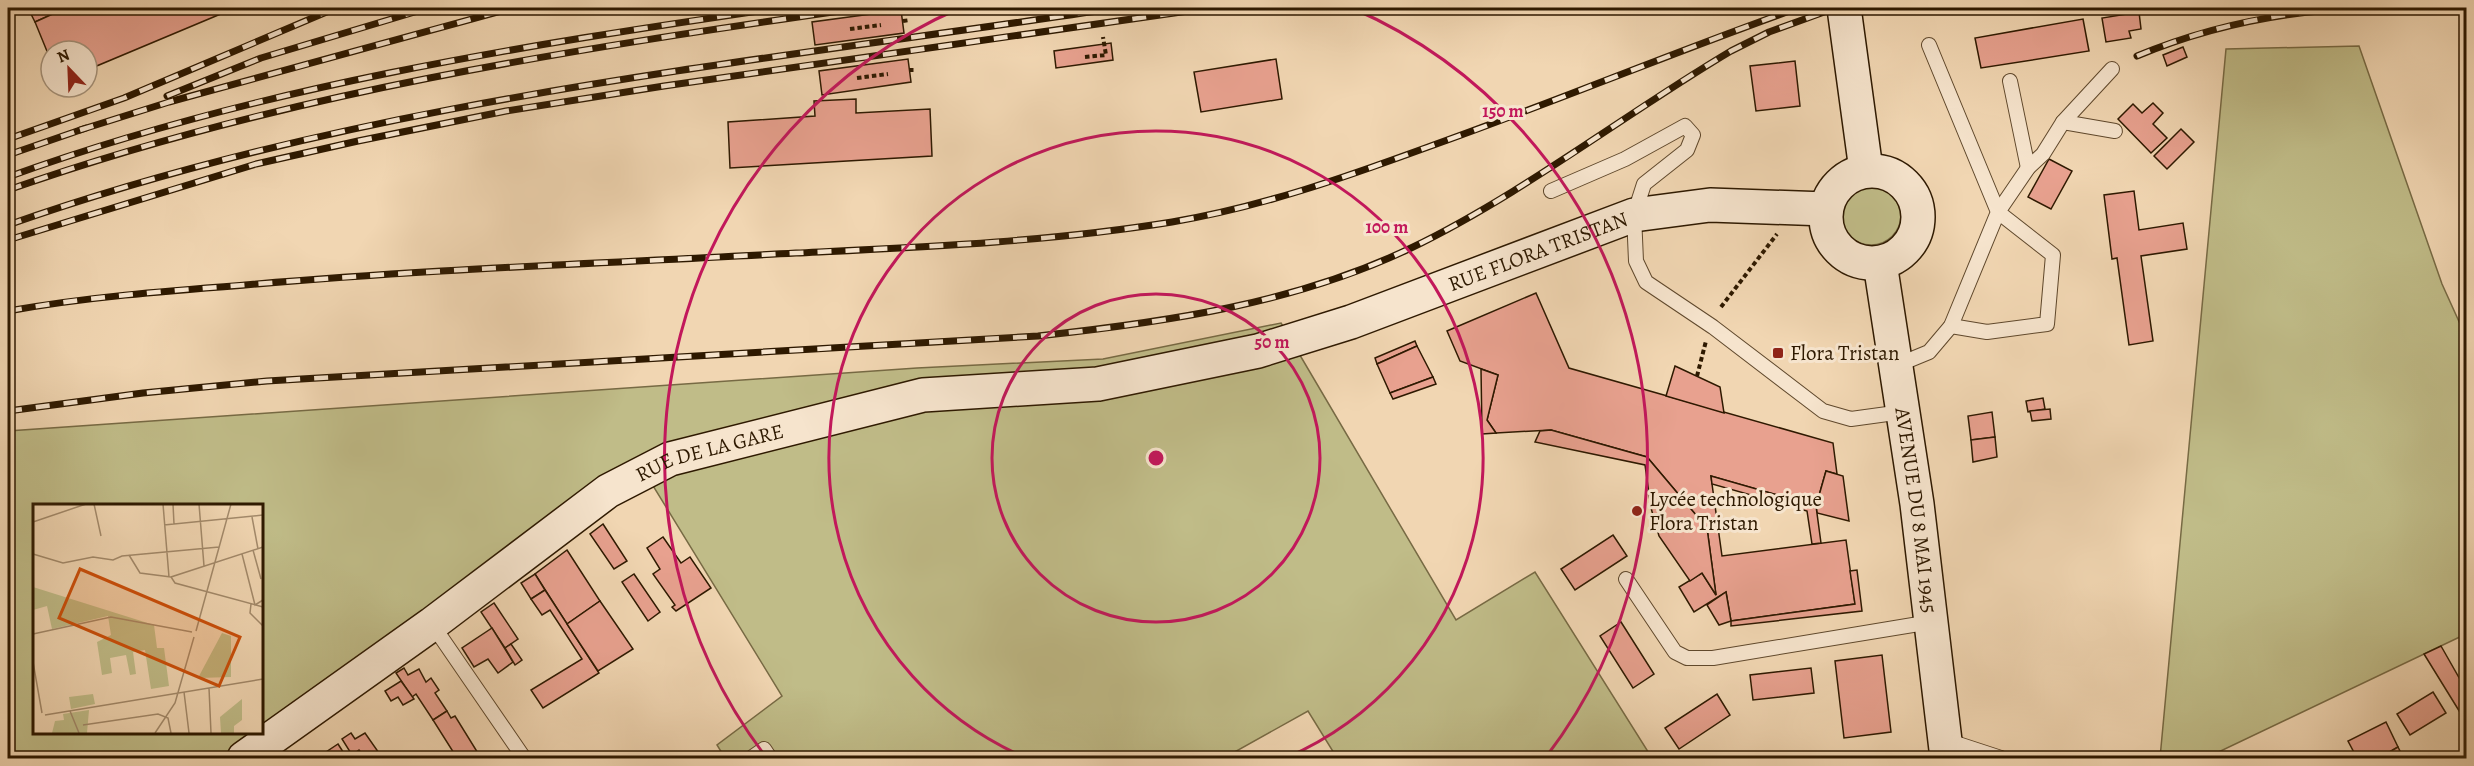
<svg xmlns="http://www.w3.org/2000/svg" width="2474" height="766" font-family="Alegreya,serif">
<rect width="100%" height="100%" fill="#f1d6b2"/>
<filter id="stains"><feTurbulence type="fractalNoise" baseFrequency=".00333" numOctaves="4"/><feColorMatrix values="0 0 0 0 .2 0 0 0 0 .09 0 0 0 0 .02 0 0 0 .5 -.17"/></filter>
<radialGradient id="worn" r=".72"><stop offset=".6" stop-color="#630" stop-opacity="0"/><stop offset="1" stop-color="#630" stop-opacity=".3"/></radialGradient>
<g fill="#c0bc88" stroke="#776a44" stroke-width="1.5">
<path d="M2359,46L2442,284L2466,337V634L2206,758H2160L2226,49Z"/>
<circle cx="1871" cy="215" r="30"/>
<path d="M1281,323L1456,620L1535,572L1652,758H1337L1308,711L1224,758H725L717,745L782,696L636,458L261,730V505H34V732H259L222,758H8V431L917,368L1103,359Z"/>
</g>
<g fill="#e8a18f" stroke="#2e1900" stroke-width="1.5">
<path d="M28,8H66L35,22Z"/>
<path d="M66,8H235L87,70V51H51V61L35,22Z"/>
<path d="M901,10L904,33L815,45L812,22Z"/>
<path d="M2139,12L2141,29L2129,31L2131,38L2106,42L2102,18Z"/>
<path d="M2083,19L2089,51L1981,68L1975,38Z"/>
<path d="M1111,43L1113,60L1056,68L1054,51Z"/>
<path d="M2183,47L2187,57L2167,66L2163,55Z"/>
<path d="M908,59L911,82L822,95L819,71Z"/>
<path d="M1276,59L1282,99L1201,112L1194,72Z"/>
<path d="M1795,61L1800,106L1756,111L1750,66Z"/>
<path d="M856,99V113L930,109L932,156L730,168L728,122L815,116L814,101Z"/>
<path d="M2153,103L2163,113L2153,124L2167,138L2151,153L2118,119L2133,104L2142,113Z"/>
<path d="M2181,129L2194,142L2167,169L2154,156Z"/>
<path d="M2049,159L2072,171L2051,209L2028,197Z"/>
<path d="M2134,191L2139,230L2183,223L2187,249L2141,256L2153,341L2129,345L2117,258L2112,259L2104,195Z"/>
<path d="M1536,293L1569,368L1833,443L1837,474L1826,471L1816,506L1711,476L1712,484L1722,556L1846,540L1855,604L1731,621L1726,592L1694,612L1679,587L1702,573L1716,595L1707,528L1647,457L1551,430L1496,433L1487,420L1498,375L1460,361L1447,331Z"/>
<path d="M1415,341L1417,346L1377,364L1375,358Z"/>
<path d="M1417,346L1433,377L1390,393L1377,364Z"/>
<path d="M1675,366L1720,387L1724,413L1666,396Z"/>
<path d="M1481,369L1498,375L1487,420L1496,433L1482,434Z"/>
<path d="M1433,377L1436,384L1393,399L1390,393Z"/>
<path d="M2043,398L2045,409L2028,412L2026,401Z"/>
<path d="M2050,409L2051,419L2032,421L2030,411Z"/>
<path d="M1992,412L1995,437L1971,440L1968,416Z"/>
<path d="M1551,430L1647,457L1707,528L1716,595L1702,573L1690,581L1659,536L1651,508L1645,465L1535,442L1540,431Z"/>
<path d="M1995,437L1997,457L1973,462L1971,440Z"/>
<path d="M1826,471L1843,476L1849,521L1817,513L1816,506Z"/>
<path d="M1711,476L1816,506L1821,543L1812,544L1807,511L1712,484Z"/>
<path d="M603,524L627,561L614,569L590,534Z"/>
<path d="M1613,535L1627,556L1575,590L1561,569Z"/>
<path d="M663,537L681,563L690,557L711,588L676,611L672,607L675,605L653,574L660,569L647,548Z"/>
<path d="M567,550L600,601L567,624L535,574Z"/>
<path d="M1857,570L1862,611L1731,626V621L1855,604L1850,571Z"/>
<path d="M535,574L545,590L531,599L521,583Z"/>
<path d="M634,574L660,612L648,621L622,582Z"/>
<path d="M545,590L599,673L543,708L531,690L582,659L550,610L542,615L531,599Z"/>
<path d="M1726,592L1731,621L1719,625L1707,605Z"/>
<path d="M600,601L633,649L598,671L567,624Z"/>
<path d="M494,603L518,639L505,648L481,612Z"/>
<path d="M1621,622L1654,674L1633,688L1600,636Z"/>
<path d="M492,628L513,662L498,673L488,659L474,667L462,648Z"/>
<path d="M511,644L522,660L515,665L505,648Z"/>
<path d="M2441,646L2466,690V722L2424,654Z"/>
<path d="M1882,655L1891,732L1844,738L1835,661Z"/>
<path d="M404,668L408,675L419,669L426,682L431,678L439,690L435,693L447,711L433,720L416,694L412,697L396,673Z"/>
<path d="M1811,668L1814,693L1753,700L1750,675Z"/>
<path d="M401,681L414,699L403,705L398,697L391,701L385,691Z"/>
<path d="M2433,692L2446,713L2410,735L2397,714Z"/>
<path d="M1717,694L1730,715L1679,749L1665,728Z"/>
<path d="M447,711L451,718L455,716L481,758H457L433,720Z"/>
<path d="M2386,722L2398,747L2379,758H2357L2348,741Z"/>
<path d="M351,733L355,739L365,733L379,753L371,758H365L359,750L352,755L342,739Z"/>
<path d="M338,744L347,758H317Z"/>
<path d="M2398,747L2400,751L2386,758H2379Z"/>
</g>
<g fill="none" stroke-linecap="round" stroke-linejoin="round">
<g stroke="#5f482c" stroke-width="16">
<g id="service">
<path d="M2010,81L2028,168"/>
<path d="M2063,122L2115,131"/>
<path d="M1551,191L1625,159L1685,126L1693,135L1687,150L1644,184L1634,215L1636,261L1646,282L1713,327L1823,411L1851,419L1902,412"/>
<path d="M1951,326L1987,332L2047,324L2053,255L1998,212L2028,168L2043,154L2063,122L2112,69"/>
<path d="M1895,366L1929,352L1951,326L1998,212L1929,45"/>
<path d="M1626,579L1675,652L1687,658H1713L1931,622"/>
<path d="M432,624L524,758"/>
<path d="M1946,740L2001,758"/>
<path d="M751,758L764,749L770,758"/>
</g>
</g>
<g stroke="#2e1900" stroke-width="36">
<g id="secondary">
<path d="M1844,8L1866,170"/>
<circle cx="1872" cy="217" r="46"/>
<path id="s1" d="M1880,263L1917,504L1947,758"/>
<path id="s2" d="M244,758L432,624L608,491L670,459L923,395L1098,384L1258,351L1351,322L1634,215L1710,205L1826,209"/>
</g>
</g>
<g stroke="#2e1900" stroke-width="4" stroke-dasharray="4.5 3" stroke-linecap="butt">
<path d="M903,21L910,20"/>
<path d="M850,29L881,25"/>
<path d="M1085,57L1106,55L1103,37"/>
<path d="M909,70H916"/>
<path d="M857,78L888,74"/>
<path d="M1721,307L1777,234"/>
<path d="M1697,376L1706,341"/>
</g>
<use href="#service" stroke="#f6e4cd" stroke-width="14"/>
<use href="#secondary" stroke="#f6e4cd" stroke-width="33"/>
<g stroke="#2e1900" stroke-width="7">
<g id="rail">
<path d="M2373,8L2415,9"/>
<path d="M2137,56C2211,25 2288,10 2369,8"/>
<path d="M167,96L261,58L428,8"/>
<path d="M80,130L169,102L512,8"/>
<path d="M8,139L124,98L336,8"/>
<path d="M8,155L86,128"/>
<path d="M8,177C256,87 519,46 779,8"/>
<path d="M8,190C283,93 573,49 861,8"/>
<path d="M8,225C365,99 744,64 1117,8"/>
<path d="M8,240L256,164L358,141L506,111L664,86L1209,8"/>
<path d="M8,311C86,297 166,291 245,285C429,269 613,263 796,253C922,247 1048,242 1172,222C1261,207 1343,178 1428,147C1552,103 1674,52 1798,8"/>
<path d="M8,411L143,393L267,381L1038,336C1166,322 1294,304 1411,248C1521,195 1625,114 1731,51L1769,32L1835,8"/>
</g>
</g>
<use href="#rail" stroke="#f6e4cd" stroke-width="4.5" stroke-dasharray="14" stroke-linecap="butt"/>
</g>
<g fill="none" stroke="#c2185b" stroke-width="3">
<circle cx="1156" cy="458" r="164"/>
<path d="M1026 758A327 327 0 1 1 1286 758"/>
<path d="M766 757A491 491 0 0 1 960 8M1352 8A491 491 0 0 1 1546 757"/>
</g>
<g fill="#8f2418" stroke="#f6e4cd" stroke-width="2">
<rect x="1772" y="347" width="12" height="12" rx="3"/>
<circle cx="1637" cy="511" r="6"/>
</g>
<g text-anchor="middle" stroke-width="6" stroke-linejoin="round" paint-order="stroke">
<g font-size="21" fill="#2e1900" stroke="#f6e4cd">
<text dy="7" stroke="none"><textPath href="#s2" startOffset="1418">RUE FLORA TRISTAN</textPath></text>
<text dy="7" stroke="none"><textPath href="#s2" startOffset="561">RUE DE LA GARE</textPath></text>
<text dy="7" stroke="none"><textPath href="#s1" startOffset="250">AVENUE DU 8 MAI 1945</textPath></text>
</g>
<g font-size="21" fill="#2e1900" stroke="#f6e4cd" text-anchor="start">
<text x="1790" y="360">Flora Tristan</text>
<text x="1649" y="506">Lycée technologique<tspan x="1649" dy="24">Flora Tristan</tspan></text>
</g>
</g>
<g transform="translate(33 504)">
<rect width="230" height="230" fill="#f1d6b2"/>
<path d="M0,83L121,121L124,144H131L136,182L118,185L112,146L100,148L103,170L97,171L93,151L77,154L79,169L69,171L64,138L78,131L75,112L19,125L14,102L0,106ZM189,129L198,132V173L165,174ZM60,190L62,200L38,205L36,193ZM209,195V216L201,222V229H188L187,213ZM56,206L54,229H19L22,217L31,216L30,210Z" fill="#c0bc88"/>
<path fill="none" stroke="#a38a6b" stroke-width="1.5" d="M61,0L68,32M130,0L136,73M140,0L141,20M166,0L171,62M219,13L225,45M0,18L53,0M131,21L230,11M230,43L138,73L142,79L230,103M220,46L228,75M0,50L30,59L60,53L80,56L89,52L186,43M209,50L222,101L230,96M96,51L107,69L138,73M182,58L198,0M218,100L217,109L230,122M163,127L182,58M0,130L78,113L159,128M0,158L9,209M176,184L178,229M151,188L156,229M37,207L46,229M12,211L230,175M50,221L125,210L135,214L138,229M122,229L142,199L161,133"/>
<path fill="#cc4f0a" fill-opacity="0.15" stroke="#cc4f0a" stroke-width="3" d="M47,65L207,133L186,182L26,114Z"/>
<rect width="230" height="230" fill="none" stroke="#2e1900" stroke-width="3"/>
</g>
<circle cx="1156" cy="458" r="9" fill="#c2185b" stroke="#f6e4cd" stroke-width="3"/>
<g font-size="18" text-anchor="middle" font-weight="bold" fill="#c2185b" stroke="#f6e4cd" stroke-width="6" stroke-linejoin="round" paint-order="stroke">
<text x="1503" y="117">150 m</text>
<text x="1387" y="233">100 m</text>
<text x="1272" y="348">50 m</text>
</g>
<rect width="2474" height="766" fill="none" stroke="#f1d6b2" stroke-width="30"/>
<rect x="9" y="9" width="2456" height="748" fill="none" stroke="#2e1900" stroke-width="3"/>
<rect x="15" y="15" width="2444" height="736" fill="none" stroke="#2e1900" stroke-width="1.5"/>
<g transform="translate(69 69) rotate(337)"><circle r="28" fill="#f6e4cd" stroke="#a6937b" stroke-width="1.5"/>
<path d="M0-4.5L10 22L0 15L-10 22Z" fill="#8f2418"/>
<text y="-9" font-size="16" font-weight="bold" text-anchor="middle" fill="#2e1900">N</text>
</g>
<rect width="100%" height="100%" filter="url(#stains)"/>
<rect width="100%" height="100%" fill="url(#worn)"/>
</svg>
